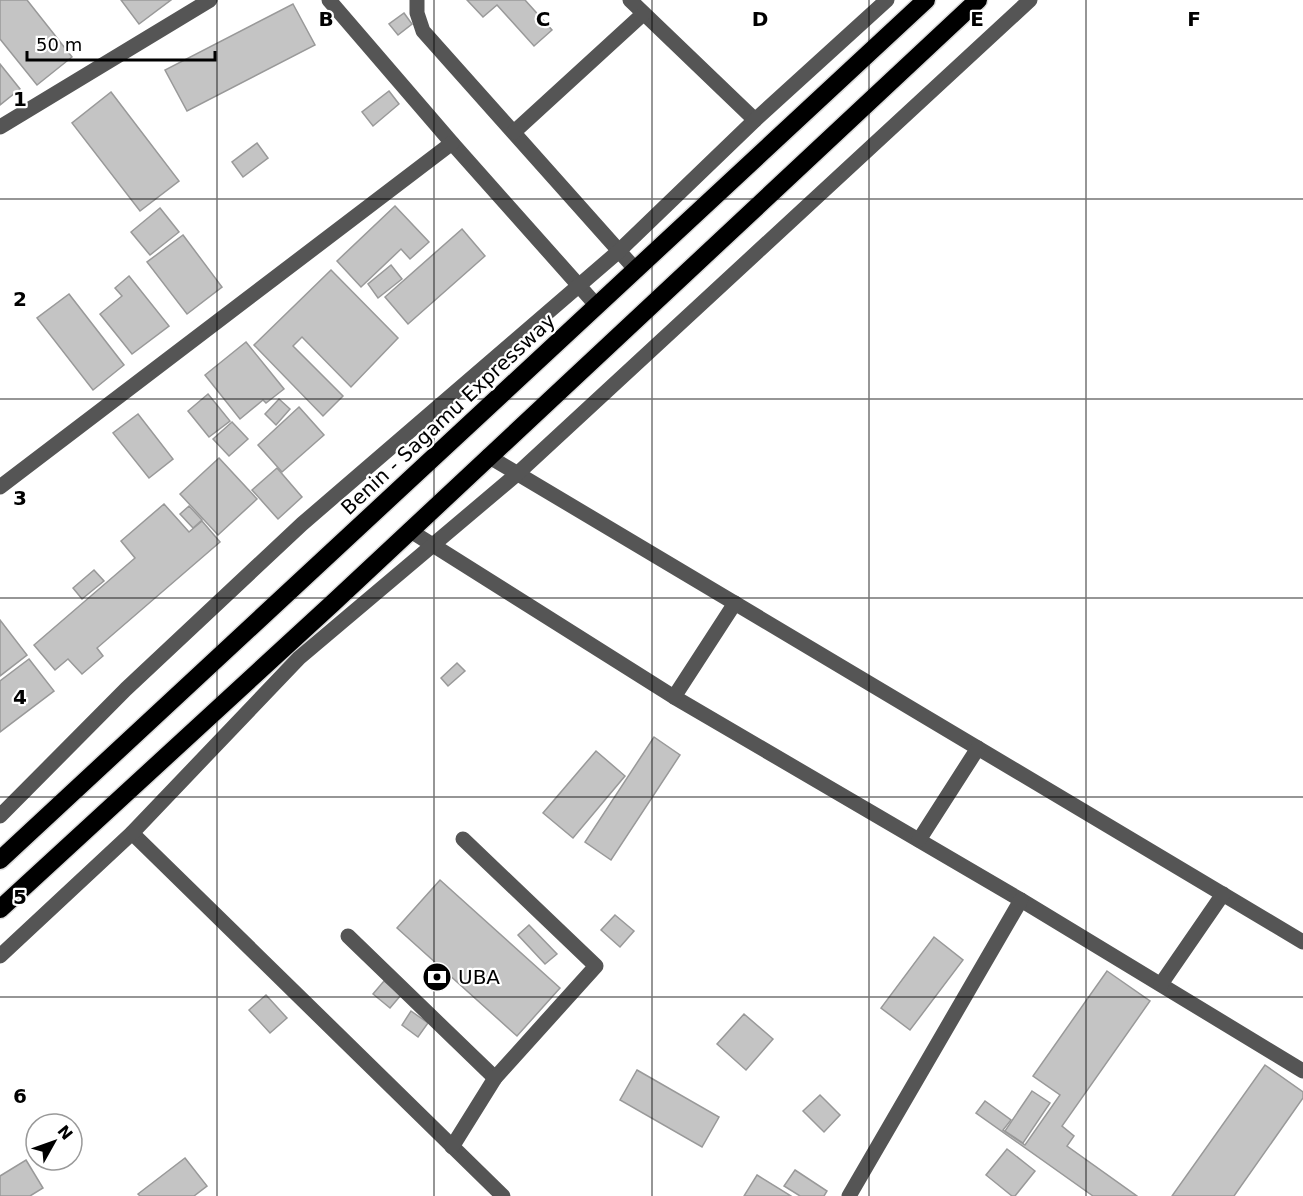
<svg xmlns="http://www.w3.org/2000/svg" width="1303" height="1196" font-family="'DejaVu Sans',sans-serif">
<rect width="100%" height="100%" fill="#fff"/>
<g fill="#c4c4c4" stroke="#999" stroke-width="1.5">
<path d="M0,0H27L72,57L37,85L0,39Z"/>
<path d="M121,0H171L139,24Z"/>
<path d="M467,0H525L552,30L534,46L497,5L483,17Z"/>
<path d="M293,4L315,45L187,111L165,70Z"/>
<path d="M404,13L412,24L398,35L389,24Z"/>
<path d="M0,64L20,89L0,105Z"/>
<path d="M389,91L399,104L373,126L362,112Z"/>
<path d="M111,92L179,181L140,211L72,123Z"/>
<path d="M257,143L268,158L243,177L232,162Z"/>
<path d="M395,206L429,242L410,259L401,249L361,287L337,261Z"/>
<path d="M160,208L179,232L150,255L131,232Z"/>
<path d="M462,229L485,256L408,324L385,297Z"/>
<path d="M183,235L222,287L187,314L147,262Z"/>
<path d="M391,265L402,279L378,298L368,284Z"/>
<path d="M331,270L398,338L351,387L302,337L293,346L343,396L323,416L254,345Z"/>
<path d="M129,276L169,326L132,354L100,314L122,296L115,288Z"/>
<path d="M69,294L124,365L93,390L37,318Z"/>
<path d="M246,342L284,389L266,403L263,400L240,419L205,375Z"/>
<path d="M208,394L230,421L209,437L188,411Z"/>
<path d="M279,399L290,409L276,425L265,414Z"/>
<path d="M299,407L324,435L282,472L258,445Z"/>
<path d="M138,414L173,459L149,478L113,433Z"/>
<path d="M232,422L248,439L229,456L213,439Z"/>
<path d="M219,458L257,499L218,535L180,494Z"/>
<path d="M277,468L302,497L278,519L252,490Z"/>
<path d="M164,504L189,532L202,521L220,542L97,648L103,656L82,674L68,659L55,670L34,645L135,558L121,541Z"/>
<path d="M189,506L202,520L193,528L180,514Z"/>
<path d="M94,570L104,581L82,599L73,588Z"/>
<path d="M0,620L27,655L0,676Z"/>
<path d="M29,659L54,691L0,732V681Z"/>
<path d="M457,663L465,671L448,686L441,678Z"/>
<path d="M654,737L680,755L611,860L585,842Z"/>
<path d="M596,751L625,776L573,838L543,813Z"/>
<path d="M440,880L560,988L517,1036L397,928Z"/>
<path d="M615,915L634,931L620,947L601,930Z"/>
<path d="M529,925L557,954L545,964L518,935Z"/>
<path d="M934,937L963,960L910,1030L881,1008Z"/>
<path d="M1107,971L1150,1001L1062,1126L1074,1136L1067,1146L1137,1196H1093L976,1113L985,1101L1011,1120L1003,1130L1025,1145L1060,1095L1033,1076Z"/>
<path d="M384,981L401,995L390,1008L373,994Z"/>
<path d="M266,995L287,1018L270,1033L249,1010Z"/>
<path d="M411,1011L428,1023L418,1037L402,1025Z"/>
<path d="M744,1014L773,1039L746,1070L717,1044Z"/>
<path d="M1265,1065L1303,1092V1098L1234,1196H1172Z"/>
<path d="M637,1070L719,1117L702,1147L620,1100Z"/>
<path d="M1032,1091L1050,1103L1023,1143L1005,1131Z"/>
<path d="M820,1095L840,1115L824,1132L803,1111Z"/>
<path d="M1007,1149L1035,1171L1015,1196H1012L986,1175Z"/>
<path d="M185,1158L207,1186L194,1196H140L138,1194Z"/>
<path d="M26,1160L43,1188L30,1196H0V1176Z"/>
<path d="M795,1170L827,1191L824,1196H800L784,1186Z"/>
<path d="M757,1175L791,1196H744Z"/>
</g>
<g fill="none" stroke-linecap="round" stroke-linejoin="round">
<g stroke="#dbdbdb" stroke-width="21">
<g id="highway">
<path d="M0,860L926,0"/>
<path d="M0,909L333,603L978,0"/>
</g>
</g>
<g stroke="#555" stroke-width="15">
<path d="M329,0L452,143L597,306"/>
<path d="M417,0V13L423,31L636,270"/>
<path d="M630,0L755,120"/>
<path d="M0,127L210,0"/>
<path d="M514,132L643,14"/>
<path d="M488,456L1303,942"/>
<path d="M0,487L452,143"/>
<path d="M409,530L674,697L1021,900L1303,1071"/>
<path d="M674,697L735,603"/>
<path d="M0,816L126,689L302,524L619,251L755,120L887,0"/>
<path d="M132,833L503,1196"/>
<path d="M919,840L978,748"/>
<path d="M348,936L495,1078"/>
<path d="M0,956L132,833L299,658L517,474L1030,0"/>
<path d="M1161,984L1223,894"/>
<path d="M452,1147L495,1078L596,966L463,839"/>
<path d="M849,1196L1021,900"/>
</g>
<use href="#highway" stroke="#000" stroke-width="18"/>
</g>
<path fill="none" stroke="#000" stroke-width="1.5" stroke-opacity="0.55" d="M217,0V1196M434,0V1196M652,0V1196M869,0V1196M1086,0V1196M0,199H1303M0,399H1303M0,598H1303M0,797H1303M0,997H1303"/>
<defs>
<g id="bank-disc" transform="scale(1.5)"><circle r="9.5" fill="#000" stroke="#fff"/><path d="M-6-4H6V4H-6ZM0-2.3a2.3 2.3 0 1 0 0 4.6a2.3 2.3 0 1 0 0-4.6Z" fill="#fff"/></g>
</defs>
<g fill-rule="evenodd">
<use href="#bank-disc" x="437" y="977"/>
</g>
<g text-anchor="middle" stroke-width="4.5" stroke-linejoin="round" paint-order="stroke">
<g font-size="20" fill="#000" stroke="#fff">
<text transform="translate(448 414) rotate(-43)" y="7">Benin - Sagamu Expressway</text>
</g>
<g font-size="20" fill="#000" stroke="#fff" text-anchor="start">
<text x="458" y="984">UBA</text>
</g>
</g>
<g font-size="20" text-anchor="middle" font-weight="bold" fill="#000" stroke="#fff" stroke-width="4.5" stroke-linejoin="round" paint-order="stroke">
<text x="326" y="26">B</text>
<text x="543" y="26">C</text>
<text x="760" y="26">D</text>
<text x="977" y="26">E</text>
<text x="1194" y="26">F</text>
<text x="20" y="106">1</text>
<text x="20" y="306">2</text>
<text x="20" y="505">3</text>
<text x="20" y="704">4</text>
<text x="20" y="904">5</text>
<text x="20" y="1103">6</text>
</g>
<g transform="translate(54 1142) rotate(50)"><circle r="28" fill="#ffffff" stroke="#999999" stroke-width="1.5"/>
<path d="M0-4.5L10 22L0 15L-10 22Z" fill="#000000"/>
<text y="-9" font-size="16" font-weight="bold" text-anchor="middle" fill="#000000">N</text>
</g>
<path d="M27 51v9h188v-9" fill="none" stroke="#000000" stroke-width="3"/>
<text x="36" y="51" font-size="18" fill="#000000" stroke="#ffffff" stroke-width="4.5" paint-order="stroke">50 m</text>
</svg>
